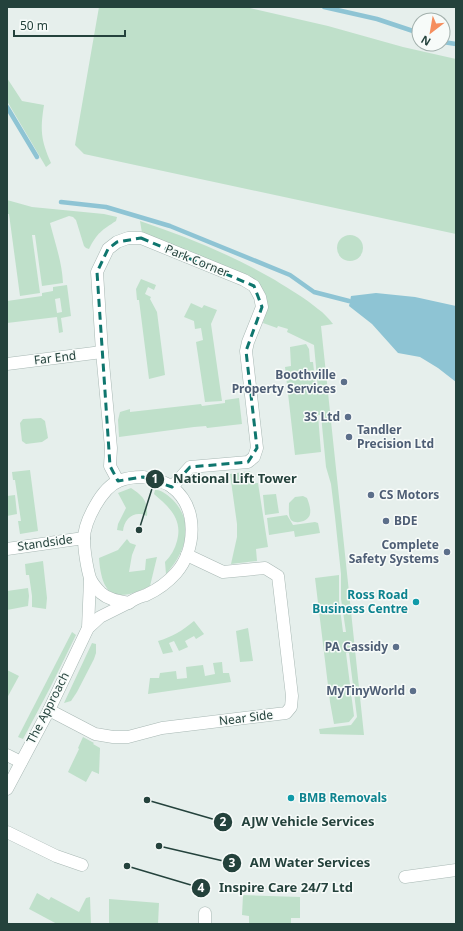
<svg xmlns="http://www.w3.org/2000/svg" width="463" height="931" font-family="'Noto Sans',sans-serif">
<rect width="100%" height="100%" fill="#e6efec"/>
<g fill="#bfe0ca" fill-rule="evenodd">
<path d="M99,7H242L250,8L328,26L403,47L456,59V234L84,154L75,145Z"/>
<path d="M7,78L22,101L44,105C40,130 41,140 51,163L46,167L7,101Z"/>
<path d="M7,200L32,207L104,214L117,217L116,221C102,230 97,233 89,249L86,248L84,246L76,220L73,217L69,216L50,223C55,243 62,262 63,283L42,286L35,235H32L40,293L20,296L9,214H7Z"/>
<path d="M140,221C187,237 232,255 275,280C289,289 305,298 318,309C324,313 329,319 333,324L321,326L364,735L320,734L319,729L351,725L357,717L349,653H346L354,716L349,722L334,724L330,702L315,578L339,575V600L343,632H346L341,599V574L335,517L331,484L326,467L321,415H318L321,452L295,455L285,367L291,366L290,347L306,344L309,349L310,362H313L316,389H318L314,345L287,332L288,329L278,326L277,328L263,323C268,307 268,296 258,282L142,233Z"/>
<circle cx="350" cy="248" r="13"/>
<path d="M141,279L156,285L154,290L148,287L145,294L151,297L150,299L157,312L165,375L149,379L139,300H137L136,289Z"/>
<path d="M67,285L71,316L61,318L63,332L59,333L57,317L7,323V301L42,296V293L53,291V287ZM60,298L62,312L57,313L55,299Z"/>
<path d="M191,303L202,308L204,305L217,310L211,324L222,401L205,402L196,342L203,340L201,328L195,329L194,321L184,317Z"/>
<path d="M239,398L242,424L207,428L206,426L194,427L119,437L118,420L120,412L130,409V412L201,404L202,406L225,403V400Z"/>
<path d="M41,418L45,421L48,438L42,442L26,444L22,441L20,423L23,419Z"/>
<path d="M30,470L38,531L20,534L18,521H21L15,480H13L12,472Z"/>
<path d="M250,471L252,483H258L268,547L256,549L257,561L231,564L237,537V524L230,474Z"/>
<path d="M131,488C143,496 148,501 147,516C135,510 124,518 123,531L117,530L118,524L126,508L118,493Z"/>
<path d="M155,490C161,489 169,496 173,500C196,524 185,553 166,574L165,562C171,556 175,549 177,541C183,519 169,507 154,494Z"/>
<path d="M276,494L279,513L265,515L263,495Z"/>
<path d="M15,495L17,514L7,516V496Z"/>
<path d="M303,496L307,498C309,503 311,509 310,514C309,521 296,525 291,520C288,516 289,508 289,503L295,497Z"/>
<path d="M287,515L293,525L315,522L318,523L320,533L295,537L294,531L269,535L267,518Z"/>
<path d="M127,539L130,543L136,545L132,555L129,572L145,570L146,559L157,557L150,586C115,603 102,597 99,558L118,550Z"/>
<path d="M43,561L47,598L46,609L32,607V596L29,575H26L25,564Z"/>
<path d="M28,588L29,596L28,606L7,610V591Z"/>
<path d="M194,621L204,634L196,639L194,636L185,641L188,647L179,651L174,641L169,643L173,652L163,654L158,641C172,637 182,631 194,621Z"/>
<path d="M248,628L253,661L240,662L236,631Z"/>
<path d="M72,632L76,635L51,686L23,739L18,737Z"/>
<path d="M92,643L96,644V653L94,659L77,692L71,701L64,703Z"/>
<path d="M222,662L223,673H229L231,682L148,694L150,678H159L160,673L176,671L177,679L187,678L186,667L203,665L205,676L215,674L213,663Z"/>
<path d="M7,670L19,676L7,698Z"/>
<path d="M83,737L94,743L93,744L100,748V749L99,774L92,771L86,782L68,772L79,749L78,748Z"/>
<path d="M37,893L49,900L51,897L79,912L86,898L90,897L91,924H57L31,910L29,909Z"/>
<path d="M243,895L300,897V918H291V924H249V916L242,915Z"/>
<path d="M109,899L159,903L158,924H109Z"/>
</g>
<path fill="#8ec4d4" d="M376,293L415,297L456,306V382L438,368L420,357L398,353L372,324L349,306L351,296Z"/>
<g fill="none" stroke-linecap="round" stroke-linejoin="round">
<g stroke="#8ec4d4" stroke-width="4.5">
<path d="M324,7L377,19L419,33"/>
<path d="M443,42L456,44"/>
<path d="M7,107L37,157"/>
<path d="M61,202L106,207L170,226L290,275L314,292L349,301"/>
</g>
<g stroke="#a8b8b4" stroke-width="13">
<g id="street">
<path d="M7,364L102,352"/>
<path d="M143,477C153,479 164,481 172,487C199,508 196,550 176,573C168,582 157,590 146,595C140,597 135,598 129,603C119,601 109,600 101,593C97,589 92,583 90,578C87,568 84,550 84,539C84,522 102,487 119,481C126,478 135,477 143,477Z"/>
<path d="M118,481L110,466L111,448L102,352L97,272L108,249L117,242L128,238H141L244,280L254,286L260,297L262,307L248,342L246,351L257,448L254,457L248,462L190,467L172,487"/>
<path d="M7,549L84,538"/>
<path d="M88,628L100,617L128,603"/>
<path d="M49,710L95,734L113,737H128L162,728L286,713L291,707L292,696L278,576L265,568L223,572L187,555"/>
<path d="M7,755L21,762"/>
<path d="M7,789L49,710L88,628L90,580"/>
<path d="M7,832L56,856L82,865"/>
<path d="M405,877L456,870"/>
<path d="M205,924V913"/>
</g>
</g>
<use href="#street" stroke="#fff" stroke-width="12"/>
</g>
<path fill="none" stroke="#0f766e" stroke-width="3" stroke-dasharray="8 5" stroke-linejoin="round" d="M141,238L254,286L262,307L246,351L257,448L248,462L190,467L172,487L143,477L118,481L110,466L97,272L108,249L117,242Z"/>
<g fill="#5c6f8a" stroke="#f7fbf9" stroke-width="1.5">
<circle cx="344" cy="382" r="4"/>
<circle cx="348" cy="417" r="4"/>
<circle cx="349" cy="437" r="4"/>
<circle cx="371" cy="495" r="4"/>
<circle cx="386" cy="521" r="4"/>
<circle cx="447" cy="552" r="4"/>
<circle cx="396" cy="647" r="4"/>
<circle cx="413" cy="691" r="4"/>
</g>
<g fill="#0f9aa8" stroke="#f7fbf9" stroke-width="1.5">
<circle cx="416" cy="602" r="4"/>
<circle cx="291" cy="798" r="4"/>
</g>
<g text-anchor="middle" stroke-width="3" stroke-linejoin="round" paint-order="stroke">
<g font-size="12" fill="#24423c" stroke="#f7fbf9">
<text transform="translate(197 261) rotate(22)" y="4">Park Corner</text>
<text transform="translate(55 358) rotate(-7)" y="4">Far End</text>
<text transform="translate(45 543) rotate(-8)" y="4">Standside</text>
<text transform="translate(48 708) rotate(-63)" y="4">The Approach</text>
<text transform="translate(246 718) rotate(-7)" y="4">Near Side</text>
</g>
<g font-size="12" font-weight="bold" fill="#4e5e75" stroke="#f7fbf9" text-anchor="end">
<text x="336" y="379">Boothville<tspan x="336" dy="14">Property Services</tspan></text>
<text x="340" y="421">3S Ltd</text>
<text x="357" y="434" text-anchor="start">Tandler<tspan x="357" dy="14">Precision Ltd</tspan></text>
<text x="379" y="499" text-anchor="start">CS Motors</text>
<text x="394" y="525" text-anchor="start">BDE</text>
<text x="439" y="549">Complete<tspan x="439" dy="14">Safety Systems</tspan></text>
<text x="388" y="651">PA Cassidy</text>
<text x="405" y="695">MyTinyWorld</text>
</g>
<g font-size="12" font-weight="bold" fill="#0d838f" stroke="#f7fbf9" text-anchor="end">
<text x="408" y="599">Ross Road<tspan x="408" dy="14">Business Centre</tspan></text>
<text x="299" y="802" text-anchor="start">BMB Removals</text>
</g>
</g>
<path fill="none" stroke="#24423c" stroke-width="1.5" d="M139 530L155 479M147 800L223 822M159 846L232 863M127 866L201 888"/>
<g fill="#24423c" stroke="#f7fbf9" stroke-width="1.5">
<circle cx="139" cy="530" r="4"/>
<circle cx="147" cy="800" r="4"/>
<circle cx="159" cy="846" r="4"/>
<circle cx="127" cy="866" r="4"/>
<circle cx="155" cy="479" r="10"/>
<circle cx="223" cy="822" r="10"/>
<circle cx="232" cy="863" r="10"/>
<circle cx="201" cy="888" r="10"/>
</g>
<g font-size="12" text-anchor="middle" font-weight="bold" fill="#fff">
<text x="155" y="483">1</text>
<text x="223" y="826">2</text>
<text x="232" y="867">3</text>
<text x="201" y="892">4</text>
</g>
<g font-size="13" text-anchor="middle" font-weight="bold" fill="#24423c" stroke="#f7fbf9" stroke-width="3" stroke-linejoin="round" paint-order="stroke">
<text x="235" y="483">National Lift Tower</text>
<text x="308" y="826">AJW Vehicle Services</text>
<text x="310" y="867">AM Water Services</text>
<text x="286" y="892">Inspire Care 24/7 Ltd</text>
</g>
<rect width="463" height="931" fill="none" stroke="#24423c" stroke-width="16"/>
<g transform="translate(431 32) rotate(211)"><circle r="19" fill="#f7fbf9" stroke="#a3b1ad"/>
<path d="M0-3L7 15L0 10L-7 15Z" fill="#f58e5e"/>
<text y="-6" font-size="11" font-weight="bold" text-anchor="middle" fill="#24423c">N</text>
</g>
<path d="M14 30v6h111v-6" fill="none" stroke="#24423c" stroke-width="2"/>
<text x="20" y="30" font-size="12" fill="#24423c" stroke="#f7fbf9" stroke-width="3" paint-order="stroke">50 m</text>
</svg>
